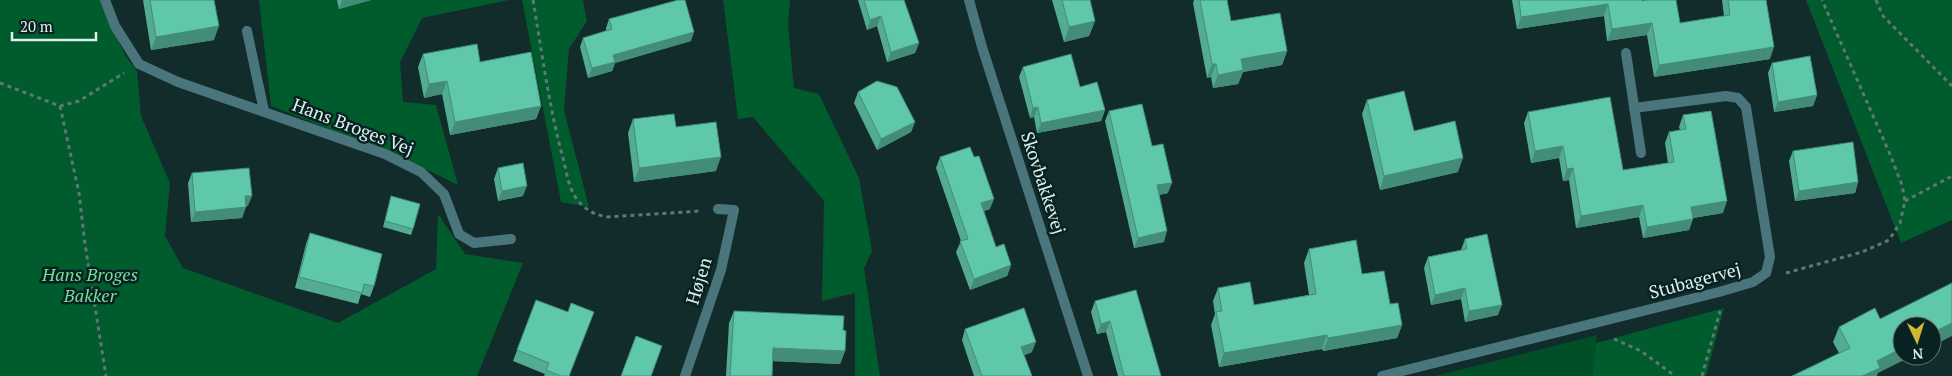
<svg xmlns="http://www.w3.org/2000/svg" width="1952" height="376" font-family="'PT Serif',serif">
<rect width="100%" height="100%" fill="#112c2a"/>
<path fill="#014f27" d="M1597,335L1592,376H1435Z"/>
<g fill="#005b2d">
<path d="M0,0H100L125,55L137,71L141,116L170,183L165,236L183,268L338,323L436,269L438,214L465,254L523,263L477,376H0Z"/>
<path d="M259,0H509L422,18L400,62L403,102L436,105L458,185L411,162L271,106Z"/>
<path d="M522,0H583L587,21L569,49L564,110L589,207L561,202Z"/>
<path d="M723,0H790L788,24L794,88L819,94L859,178L872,251L864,268L880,376H855V293L822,301L824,201L753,117L738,119Z"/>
<path d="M1806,0H1952V220L1901,243Z"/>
<path d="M1724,308L1706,376H1592L1596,343Z"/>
</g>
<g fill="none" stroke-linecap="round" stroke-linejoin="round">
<g stroke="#607775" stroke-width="3" stroke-dasharray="4 4" stroke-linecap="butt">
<path d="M533,0C542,53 549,107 563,158C566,170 568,184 574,195C582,208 593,215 608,217L700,211"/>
<path d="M1876,0L1883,16L1952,86"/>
<path d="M0,83L60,106L79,101L124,73"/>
<path d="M60,106L79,193L85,244L106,376"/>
<path d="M1905,201L1952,176"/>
<path d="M1786,273L1862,252L1889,240L1900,223L1905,201L1902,185L1889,152L1822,0"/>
<path d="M1614,339L1641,351L1675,376"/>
<path d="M1702,376L1720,311"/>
</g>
<g stroke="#4b757d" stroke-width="10">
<path d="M105,0L115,26L139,64L178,82L385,154L421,172L444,194L459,234L474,243L511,239"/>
<path d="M969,0L982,47L1088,376"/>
<path d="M247,31L264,111"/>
<path d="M1626,53L1641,153"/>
<path d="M685,376L721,270L734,210L718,209"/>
<path d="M1382,376L1719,292L1753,282L1766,273L1770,257L1746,107L1738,98L1726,96L1634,108"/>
</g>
</g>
<g fill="#53ac92">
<path d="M143,0H214V40L151,50Z"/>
<path d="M337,0H371L339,9Z"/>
<path d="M858,0H904L919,43L915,53L887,62L877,26L867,30Z"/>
<path d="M1052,0H1090L1095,21L1089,36L1064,42Z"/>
<path d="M1194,0H1227L1231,21L1287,51L1282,65L1243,72L1238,84L1213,88L1211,77L1207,78L1193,3Z"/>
<path d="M1512,0H1642V1L1680,23L1724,16L1722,0H1766L1770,59L1654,77L1647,35L1607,41L1604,16L1517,29Z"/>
<path d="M609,19L691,41L615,63L612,71L588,78L580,47L583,38L606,31V28Z"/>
<path d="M423,54L480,62L541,106L536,119L450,135L442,94L424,98L418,67Z"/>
<path d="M1772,63L1817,95L1813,106L1774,112L1768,73Z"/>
<path d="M1023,67L1080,87L1105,110L1101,121L1037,133L1034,117L1030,118L1019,77Z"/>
<path d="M858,92L915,122L911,132L877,150L854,103Z"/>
<path d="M1367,100L1414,131L1458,172L1380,190L1362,114Z"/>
<path d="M1109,111L1152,146L1168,193L1159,195L1164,242L1134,248L1105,121Z"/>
<path d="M1528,112L1623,170L1668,163L1665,143L1669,132L1680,130L1679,127L1683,115L1723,213L1693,218L1689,230L1643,238L1639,217L1576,228L1569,180L1563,181L1559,158L1531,163L1524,123Z"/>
<path d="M633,119L676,127L716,171L634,182L628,133Z"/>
<path d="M1793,151L1858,182L1855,193L1795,201L1789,161Z"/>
<path d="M940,157L990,209L983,211L996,247L1011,265L1007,276L970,290L956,252L961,241L936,168Z"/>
<path d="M498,168L523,196L498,201L494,179Z"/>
<path d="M192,173L248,206H246L242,218L191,222L188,183Z"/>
<path d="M391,196L413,229L411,235L383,227Z"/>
<path d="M310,233L374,286L370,297L361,294L358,304L295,288L306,244Z"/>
<path d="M1465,239L1498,315L1465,322L1461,299L1431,305L1424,268L1428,257L1461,250Z"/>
<path d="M1309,249L1362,274L1390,304L1402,325L1397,338L1323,351L1322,349L1219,367L1211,325L1215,314L1213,301L1218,288L1254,305L1309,295L1304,263Z"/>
<path d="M536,300L570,376H544L545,374L513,361Z"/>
<path d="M1095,301L1161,376H1118L1106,332L1097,334L1091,312Z"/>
<path d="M734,311L843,330L845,351L840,364L773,361L772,376H726L729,323Z"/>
<path d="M1839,327L1878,373L1839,353L1833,342Z"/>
<path d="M965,329L1032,352L1024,355L1032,376H974L962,340Z"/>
</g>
<g fill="#438c77">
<path d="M342,0H371L339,9Z"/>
<path d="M1608,4L1604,16L1517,29L1521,17Z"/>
<path d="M881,16L877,26L867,30L870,20Z"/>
<path d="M1095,21L1089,36L1064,42L1069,27Z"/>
<path d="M1652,23L1647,35L1607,41L1612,29Z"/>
<path d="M219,26L214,40L151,50L156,37Z"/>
<path d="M694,32L691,41L615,63L612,71L588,78L592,68L613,55Z"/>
<path d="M919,43L915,53L887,62L891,52Z"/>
<path d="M1774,47L1770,59L1654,77L1659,65Z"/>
<path d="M1287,51L1282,65L1243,72L1238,84L1213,88L1218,75L1241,59Z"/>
<path d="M1212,64H1216L1211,77L1207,78Z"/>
<path d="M447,81L442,94L424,98L429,84Z"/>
<path d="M1817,95L1813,106L1774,112L1778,102Z"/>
<path d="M541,106L536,119L450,135L455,122Z"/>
<path d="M1038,107L1034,117L1030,118L1033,108Z"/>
<path d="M1105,110L1101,121L1037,133L1041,123Z"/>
<path d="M915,122L911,132L877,150L881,139Z"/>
<path d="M1563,146L1559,158L1531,163L1535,151Z"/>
<path d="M721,157L716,171L634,182L639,168Z"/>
<path d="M1463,158L1458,172L1380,190L1384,176Z"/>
<path d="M1573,168L1569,180L1563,181L1567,169Z"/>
<path d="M1858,182L1855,193L1795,201L1799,191Z"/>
<path d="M1172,183L1168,193L1153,196L1157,185Z"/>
<path d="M527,186L523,196L498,201L502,191Z"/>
<path d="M245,196H252L248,206L241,207Z"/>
<path d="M994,199L990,209L977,214L981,203Z"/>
<path d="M1727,201L1723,213L1687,219L1691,207Z"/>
<path d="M1643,205L1639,217L1576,228L1581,216Z"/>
<path d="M246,207L242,218L191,222L195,212Z"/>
<path d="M1693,219L1689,230L1643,238L1647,227Z"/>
<path d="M1167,231L1164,242L1134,248L1138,238Z"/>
<path d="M1011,265L1007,276L970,290L974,279Z"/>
<path d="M1465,288L1461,299L1431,305L1435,295Z"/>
<path d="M1502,305L1498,315L1465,322L1469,311Z"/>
<path d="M1110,321L1106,332L1097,334L1101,324Z"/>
<path d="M1952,323V336L1932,346V333Z"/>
<path d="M1402,325L1397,338L1323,351L1328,338Z"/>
<path d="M1327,335L1322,349L1219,367L1224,353Z"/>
<path d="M1036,342L1032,352L1018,358L1021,347Z"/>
<path d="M773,348L845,351L840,364L769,361Z"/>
<path d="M1902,348V356H1912L1878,373L1877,376H1862L1877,361Z"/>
</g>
<g fill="#60c8aa" stroke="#438c77">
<path d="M150,0H214L219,26L156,37Z"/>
<path d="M678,0H685L694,32L613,55L615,62L592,68L583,38L612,29L609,19Z"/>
<path d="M864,0H904L919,43L891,52L881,16L870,20Z"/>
<path d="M1062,0H1090L1095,21L1069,27Z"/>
<path d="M1200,0H1227L1231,21L1280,13L1287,51L1241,59L1243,70L1218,75L1216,64H1212Z"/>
<path d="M1519,0H1642V1L1647,0H1676L1680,23L1730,15L1728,0H1766L1774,47L1659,65L1652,23L1612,29L1608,4L1521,17Z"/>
<path d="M477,44L480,62L531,52L541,106L455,122L447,81L429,84L423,54Z"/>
<path d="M1071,54L1080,87L1097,82L1105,110L1041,123L1038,107L1033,108L1023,67Z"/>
<path d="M1810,56L1817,95L1778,102L1772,63Z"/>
<path d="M877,81L897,87L915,122L881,139L858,92Z"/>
<path d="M1404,91L1414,131L1455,121L1463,158L1384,176L1367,100Z"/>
<path d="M1610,97L1623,170L1674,162L1669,132L1686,129L1683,115L1711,111L1727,201L1691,207L1693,219L1647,227L1643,205L1581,216L1573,168L1567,169L1563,146L1535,151L1528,112Z"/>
<path d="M1142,104L1152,146L1163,144L1172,183L1157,185L1167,231L1138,238L1109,111Z"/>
<path d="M674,114L676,127L716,122L721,157L639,168L633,119Z"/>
<path d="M1853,142L1858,182L1799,191L1793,151Z"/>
<path d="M970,147L974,157L979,156L994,199L981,203L996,247L1004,244L1011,265L974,279L960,241L968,239L940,157Z"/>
<path d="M523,163L527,186L502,191L498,168Z"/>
<path d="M249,168L252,196H245L246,207L195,212L192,173Z"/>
<path d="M391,196L420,204L413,229L385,221Z"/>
<path d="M310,233L382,254L374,286L364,284L362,293L299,277Z"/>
<path d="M1487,234L1502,305L1469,311L1465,288L1435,295L1428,257L1467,249L1465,239Z"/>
<path d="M1356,240L1362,274L1384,271L1390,304L1398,303L1402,325L1328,338L1327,335L1224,353L1216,312L1222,311L1218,288L1250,282L1254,305L1316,294L1309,249Z"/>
<path d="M1952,283V323L1932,333V326H1902V348L1877,361L1880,368L1862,376H1792L1850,348L1839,327L1875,308L1880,319Z"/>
<path d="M1136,290L1161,376H1124L1110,321L1101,324L1095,301Z"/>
<path d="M536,300L568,312L571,303L594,312L569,376H561L546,370L549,363L517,350Z"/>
<path d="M1024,308L1036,342L1021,347L1032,376H982L965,329Z"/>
<path d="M734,311L844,316L843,330L846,331L845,351L773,348L772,376H730Z"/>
<path d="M636,336L662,346L651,376H621Z"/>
</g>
<g text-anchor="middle" stroke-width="5" stroke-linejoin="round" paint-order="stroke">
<g font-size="18" fill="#dfefee" stroke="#072221">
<text transform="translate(353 127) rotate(21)" y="6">Hans Broges Vej</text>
<text transform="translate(1043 183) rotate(72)" y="6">Skovbakkevej</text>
<text transform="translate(699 281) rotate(-73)" y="6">Højen</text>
<text transform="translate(1695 281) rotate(-15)" y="6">Stubagervej</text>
</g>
<g font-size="18" font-style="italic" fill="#78de9a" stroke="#072221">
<text x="90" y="281">Hans Broges<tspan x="90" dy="21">Bakker</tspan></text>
</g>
</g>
<g transform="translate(1917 341) rotate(176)"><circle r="24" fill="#072221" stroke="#5d7473"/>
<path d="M0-4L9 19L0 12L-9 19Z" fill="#d4b635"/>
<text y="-8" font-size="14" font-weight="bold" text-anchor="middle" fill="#dfefee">N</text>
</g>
<path d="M12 32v8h84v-8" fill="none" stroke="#dfefee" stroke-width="2.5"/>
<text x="20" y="32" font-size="15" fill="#dfefee" stroke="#072221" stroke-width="4" paint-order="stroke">20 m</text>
</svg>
